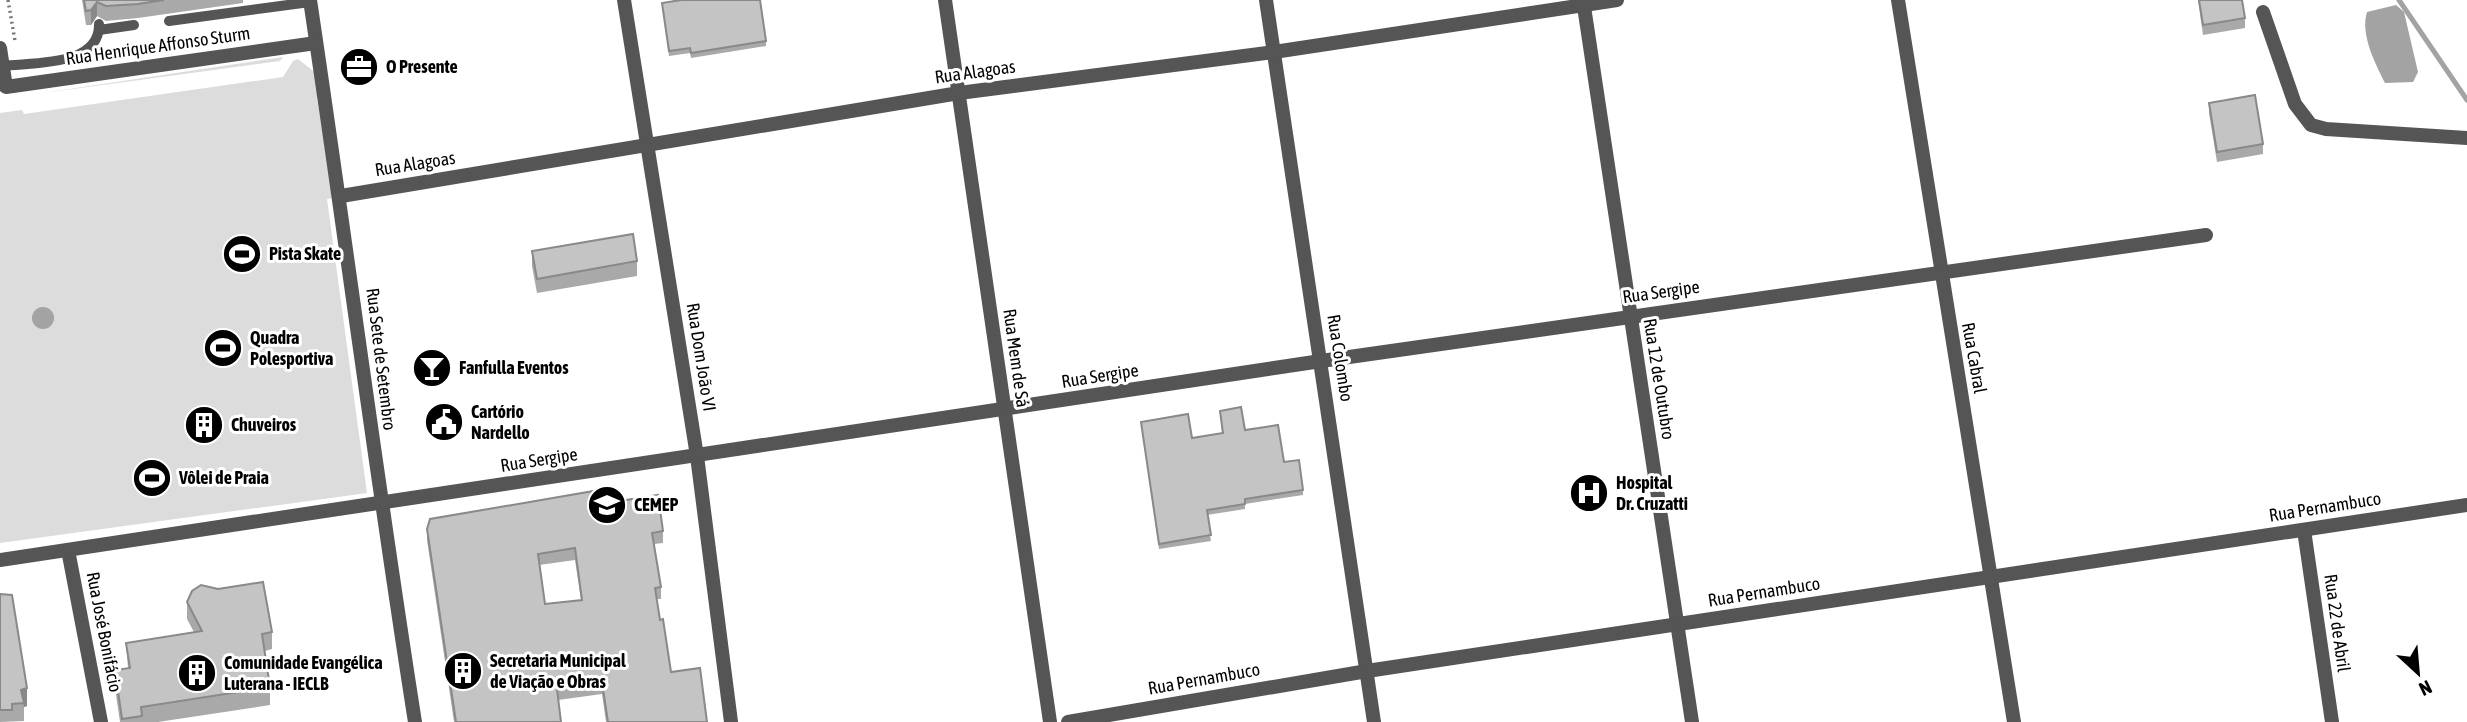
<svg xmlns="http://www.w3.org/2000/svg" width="2467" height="722" font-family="'Asap Condensed',sans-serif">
<rect width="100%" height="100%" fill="#fff"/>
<g fill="#dcdcdc">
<path d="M283,57L280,61L36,94Z"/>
<path d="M298,59L317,74L321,93L317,98L333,198L327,199L367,493L0,543V113L22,110L24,114L283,77L293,61Z"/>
</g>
<g fill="#a3a3a3">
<path d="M2396,5L2404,12L2418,72L2413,82L2385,83C2375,63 2360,34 2367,12Z"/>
<circle cx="43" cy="318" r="11"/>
</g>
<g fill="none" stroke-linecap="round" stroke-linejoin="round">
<path stroke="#a3a3a3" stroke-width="5" d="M2399,0L2467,100"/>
<path stroke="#777" stroke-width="3.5" stroke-dasharray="2 3.5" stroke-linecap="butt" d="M8,0L15,41"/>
<g stroke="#555" stroke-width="10">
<path d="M169,21L310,2"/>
<path d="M99,30L134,25"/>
<path d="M3,66C33,62 100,67 99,24"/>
</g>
<g stroke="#555" stroke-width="14">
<path d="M310,0C346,241 377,482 415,722"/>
<path d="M624,0L697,456L731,722"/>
<path d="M945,0L1050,722"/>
<path d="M1266,0L1374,722"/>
<path d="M1583,0L1692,722"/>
<path d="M1898,0L2014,722"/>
<path d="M2263,12L2295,104L2311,125L2326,129L2467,138"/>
<path d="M0,48L6,87L316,43"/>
<path d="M341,196L959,93L1274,52L1617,0"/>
<path d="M2304,530L2332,722"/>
<path d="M68,550L101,722"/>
<path d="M0,560L1321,361L2206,235"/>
<path d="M1068,722L1367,671L2467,505"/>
</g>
</g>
<g fill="#a9a9a9" fill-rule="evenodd">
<path d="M82,0H243V3L138,18L106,21L97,16L91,25H86Z"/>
<path d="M2198,0H2242L2245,18V28L2203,35Z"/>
<path d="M662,3L766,41V46L691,58L690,53L669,56Z"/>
<path d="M2209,103L2263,144V154L2217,162L2209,113Z"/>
<path d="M532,251L637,261V276L537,293L532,266Z"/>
<path d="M1220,411L1284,462L1303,490V495L1245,504V509L1207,515L1211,541L1159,549L1141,422L1192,438L1222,433Z"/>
<path d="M613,502L663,531V543L654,544L661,587V599H657L660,620L671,672L707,722H606L602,694L558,700L561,722H454L427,540V529ZM575,560L581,600L545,604L539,565Z"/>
<path d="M0,594L27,706L24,707V721L0,722Z"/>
<path d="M187,602L272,632V649L265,651L270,687V705L158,722H120L115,688V670L128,668L126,643L194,632L187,619Z"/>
</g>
<g fill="#898989">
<path d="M97,2V16L91,25V10Z"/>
<path d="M27,688V706L24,707L21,690Z"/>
</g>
<g fill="#c4c4c4" stroke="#898989" stroke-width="2" fill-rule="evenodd">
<path d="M84,0H164L138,4L106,6L97,2L91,10L86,11Z"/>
<path d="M681,0H760L766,41L691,53L690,48L669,51L662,3Z"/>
<path d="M2199,0H2242L2245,18L2203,25Z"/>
<path d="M2255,95L2263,144L2217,152L2209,103Z"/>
<path d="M633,234L637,261L537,279L532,251Z"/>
<path d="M1241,407L1245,430L1278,425L1284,462L1299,460L1303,490L1245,499V504L1207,510L1211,535L1159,544L1141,422L1188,414L1192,438L1223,433L1220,411Z"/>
<path d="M611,488L613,502L658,495L663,531L652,533L661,587L655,588L660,620L663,619L671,672L700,668L707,722H608L602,682L557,689L561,722H456L427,529L430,519ZM575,548L582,600L545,604L538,554Z"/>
<path d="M263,582L272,632L262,634L270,687L141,707L142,716L122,719L115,670L130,668L126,643L202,631L187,602L192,591L201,585L218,589Z"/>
<path d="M0,594L12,595L27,688L21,690L24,703L12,704V710H0Z"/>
</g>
<defs>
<g id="office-disc" transform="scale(2.0125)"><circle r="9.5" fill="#000" stroke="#fff"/><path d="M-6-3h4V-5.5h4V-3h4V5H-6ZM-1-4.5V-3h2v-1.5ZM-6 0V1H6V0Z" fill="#fff"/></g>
<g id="stadium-disc" transform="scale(2.0125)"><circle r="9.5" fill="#000" stroke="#fff"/><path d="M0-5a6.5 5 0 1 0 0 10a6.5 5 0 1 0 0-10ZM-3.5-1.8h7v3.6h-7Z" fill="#fff"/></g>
<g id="bar-disc" transform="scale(2.0125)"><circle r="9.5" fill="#000" stroke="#fff"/><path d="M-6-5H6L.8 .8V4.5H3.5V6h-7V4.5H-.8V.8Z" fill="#fff"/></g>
<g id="civic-disc" transform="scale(2.0125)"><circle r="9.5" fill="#000" stroke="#fff"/><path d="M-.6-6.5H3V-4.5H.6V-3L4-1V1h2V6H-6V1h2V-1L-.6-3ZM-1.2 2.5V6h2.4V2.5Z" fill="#fff"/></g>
<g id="building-disc" transform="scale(2.0125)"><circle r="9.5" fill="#000" stroke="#fff"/><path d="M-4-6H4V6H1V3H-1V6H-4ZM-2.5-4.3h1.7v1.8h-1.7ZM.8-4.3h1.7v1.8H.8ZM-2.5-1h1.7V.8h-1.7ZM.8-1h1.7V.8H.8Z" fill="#fff"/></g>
<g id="hospital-disc" transform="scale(2.0125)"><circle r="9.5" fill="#000" stroke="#fff"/><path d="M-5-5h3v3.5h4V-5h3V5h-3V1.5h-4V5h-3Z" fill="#fff"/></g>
<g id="university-disc" transform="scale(2.0125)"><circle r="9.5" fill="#000" stroke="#fff"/><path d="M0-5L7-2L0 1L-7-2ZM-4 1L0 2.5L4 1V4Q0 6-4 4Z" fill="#fff"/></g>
</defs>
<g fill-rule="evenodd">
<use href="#office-disc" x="359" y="67"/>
<use href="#stadium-disc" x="242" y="254"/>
<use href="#stadium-disc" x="223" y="348"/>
<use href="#bar-disc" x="432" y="368"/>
<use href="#civic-disc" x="444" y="422"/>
<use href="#building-disc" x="204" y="425"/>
<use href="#stadium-disc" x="152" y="478"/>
<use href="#hospital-disc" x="1589" y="493"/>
<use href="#university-disc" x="607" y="505"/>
<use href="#building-disc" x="463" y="671"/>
<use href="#building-disc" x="197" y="673"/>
</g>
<g text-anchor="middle" stroke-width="6" stroke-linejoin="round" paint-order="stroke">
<g font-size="18" fill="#000" stroke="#fff">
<text transform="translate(158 46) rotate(-8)" y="6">Rua Henrique Affonso Sturm</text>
<text transform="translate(975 72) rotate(-8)" y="6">Rua Alagoas</text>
<text transform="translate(415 164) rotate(-9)" y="6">Rua Alagoas</text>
<text transform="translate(1661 292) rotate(-8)" y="6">Rua Sergipe</text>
<text transform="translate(701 357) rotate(81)" y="6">Rua Dom João VI</text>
<text transform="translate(1016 358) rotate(82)" y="6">Rua Mem de Sá</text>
<text transform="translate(1340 358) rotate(81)" y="6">Rua Colombo</text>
<text transform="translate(1974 358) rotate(80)" y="6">Rua Cabral</text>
<text transform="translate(381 359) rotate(83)" y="6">Rua Sete de Setembro</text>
<text transform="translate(1100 376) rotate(-9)" y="6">Rua Sergipe</text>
<text transform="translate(1659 379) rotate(81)" y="6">Rua 12 de Outubro</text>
<text transform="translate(539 460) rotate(-9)" y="6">Rua Sergipe</text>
<text transform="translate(2325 507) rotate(-9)" y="6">Rua Pernambuco</text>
<text transform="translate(1764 592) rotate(-9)" y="6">Rua Pernambuco</text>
<text transform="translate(2337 623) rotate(82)" y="6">Rua 22 de Abril</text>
<text transform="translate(104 632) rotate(79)" y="6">Rua José Bonifácio</text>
<text transform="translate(1204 679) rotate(-10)" y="6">Rua Pernambuco</text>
</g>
<g font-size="18" font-weight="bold" fill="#000" stroke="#fff" text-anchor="start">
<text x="386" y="73">O Presente</text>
<text x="269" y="260">Pista Skate</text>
<text x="250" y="344">Quadra<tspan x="250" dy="21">Polesportiva</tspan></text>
<text x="459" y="374">Fanfulla Eventos</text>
<text x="471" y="418">Cartório<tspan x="471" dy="21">Nardello</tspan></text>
<text x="231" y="431">Chuveiros</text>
<text x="179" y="484">Vôlei de Praia</text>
<text x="1616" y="489">Hospital<tspan x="1616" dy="21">Dr. Cruzatti</tspan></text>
<text x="634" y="511">CEMEP</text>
<text x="490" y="667">Secretaria Municipal<tspan x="490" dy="21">de Viação e Obras</tspan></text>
<text x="224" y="669">Comunidade Evangélica<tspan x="224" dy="21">Luterana - IECLB</tspan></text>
</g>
</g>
<g transform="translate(2418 673) rotate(154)" stroke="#ffffff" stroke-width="5" paint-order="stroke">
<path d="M0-5L12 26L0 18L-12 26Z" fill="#000000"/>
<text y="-10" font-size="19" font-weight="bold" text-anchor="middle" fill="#000000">N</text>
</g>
</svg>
